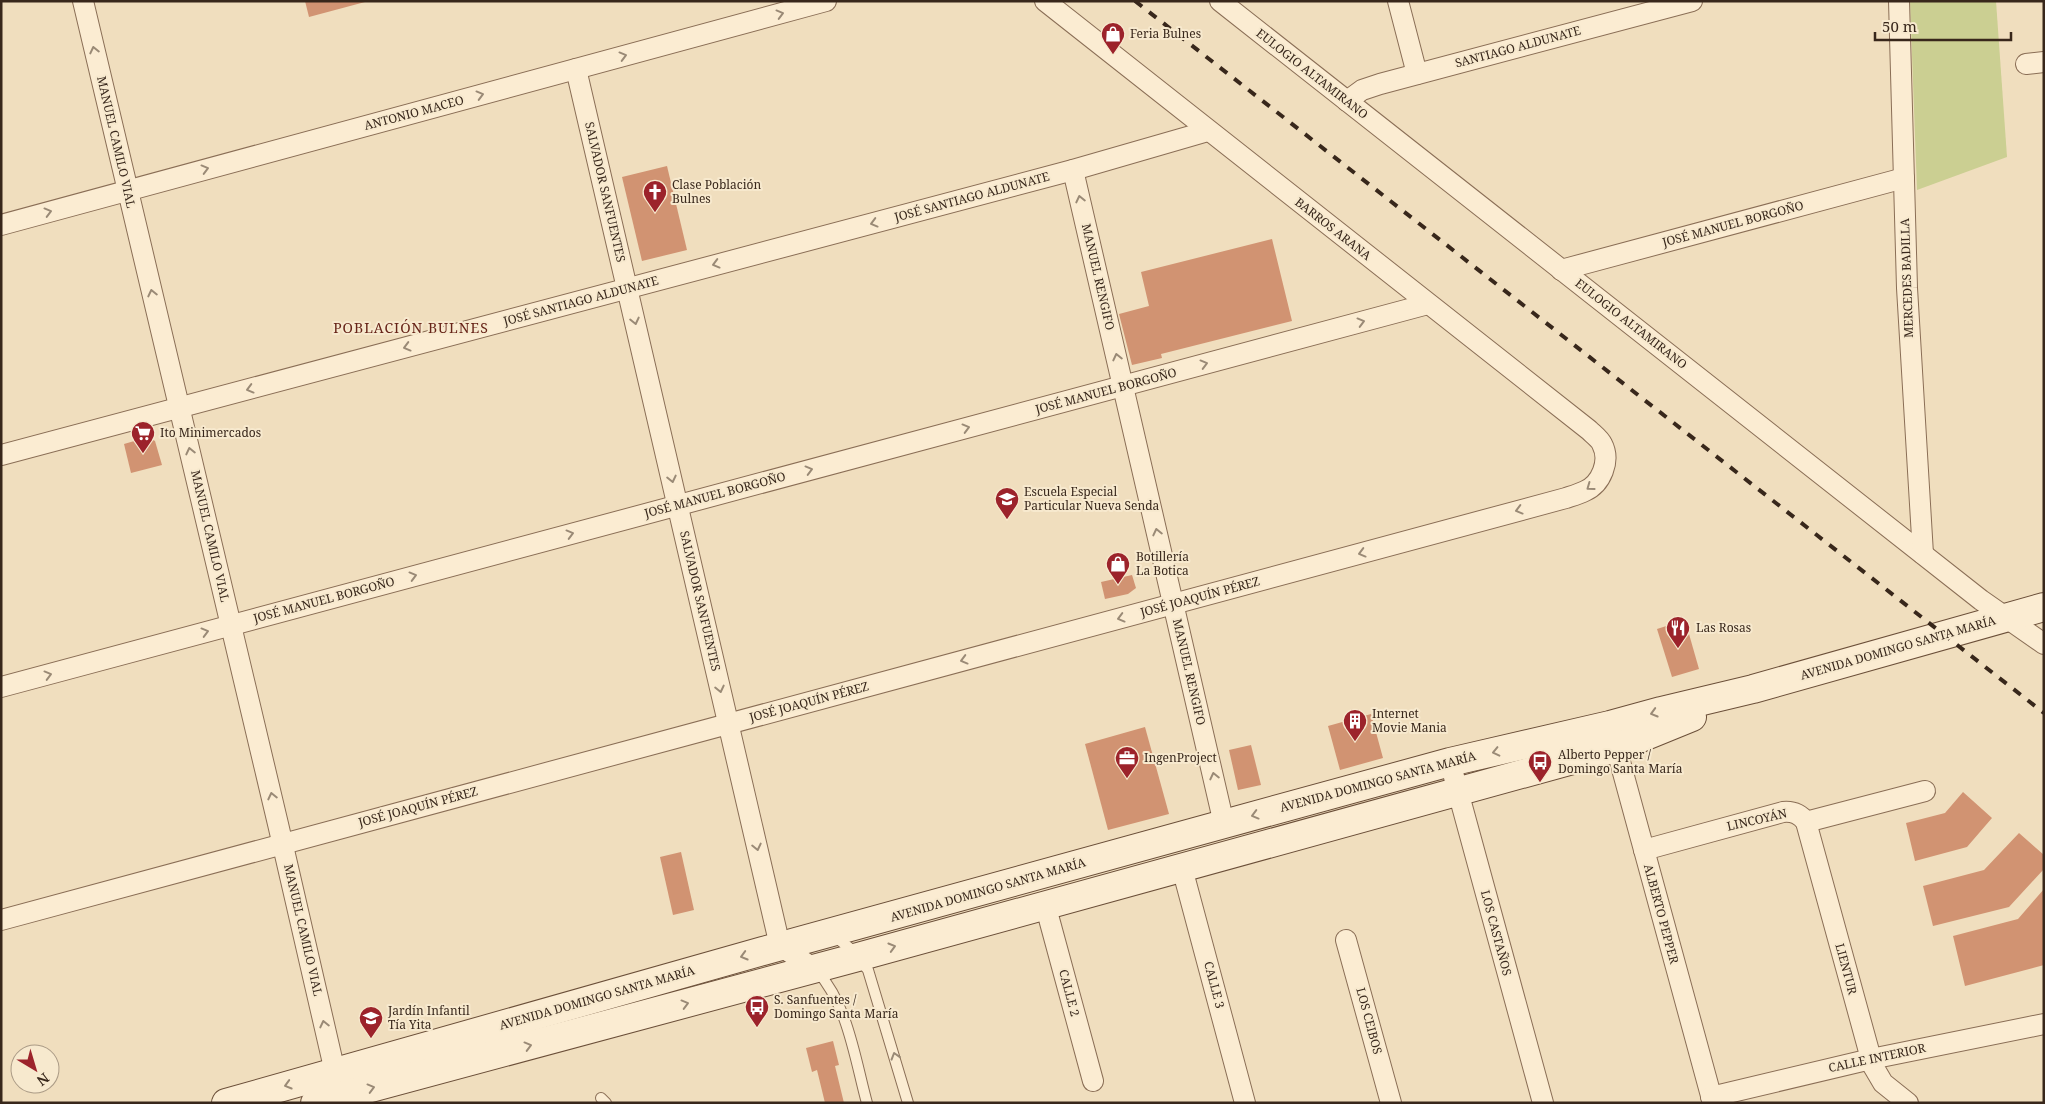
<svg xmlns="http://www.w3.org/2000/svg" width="2045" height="1104" font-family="'Noto Serif',serif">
<rect width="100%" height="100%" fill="#f0debe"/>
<path fill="#cbcf92" d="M1910,1H1996L2007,157L1917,190Z"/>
<g fill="#d19372">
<path d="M305,1H365V2L309,17Z"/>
<path d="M667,166L687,250L642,261L622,177Z"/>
<path d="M1272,239L1292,321L1161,354L1162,358L1132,365L1119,314L1149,306L1141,272Z"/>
<path d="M148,437L155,441L162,465L131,473L124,444Z"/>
<path d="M1132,575L1136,588L1128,594L1105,599L1101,582Z"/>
<path d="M1685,620L1699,669L1672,677L1657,629Z"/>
<path d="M1371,714L1383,758L1340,770L1328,726Z"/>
<path d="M1145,727L1169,814L1108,830L1085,744Z"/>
<path d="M1251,745L1261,785L1238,790L1229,750Z"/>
<path d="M1963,792L1992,818L1967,847L1915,861L1906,823L1945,813Z"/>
<path d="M2019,833L2044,855V869L2009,907L1933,926L1923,886L1984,870Z"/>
<path d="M681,852L694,910L673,915L660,857Z"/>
<path d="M2044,889V965L1965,986L1953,936L2018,919Z"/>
<path d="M833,1041L839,1065L835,1066L844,1103H825L817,1070L812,1072L806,1048Z"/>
</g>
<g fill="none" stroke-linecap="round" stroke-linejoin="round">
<g stroke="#8a6e56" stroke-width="12">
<g id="service">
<path d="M834,936L851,949L868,970L908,1103"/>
<path d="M817,971C848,1005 855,1059 867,1103"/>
<path d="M601,1098L606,1103"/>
</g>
</g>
<g stroke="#8a6e56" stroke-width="22">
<g id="minor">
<path d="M83,1L278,824L335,1072"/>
<path d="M1220,1L1981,600L2044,644"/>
<path d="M1398,1L1417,74"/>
<path d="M1899,1L1907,288L1923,554"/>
<path d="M2026,64L2044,62"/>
<path d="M576,69L780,946L815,969"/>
<path d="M1347,101L1362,90L1380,84L1692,1"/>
<path d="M1073,170L1224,824"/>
<path d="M1,225L826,1"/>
<path d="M1561,270L1904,178"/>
<path d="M1,455L1073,170L1208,131"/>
<path d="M1,687L1428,304"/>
<path d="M1613,736L1713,1103"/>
<path d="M1450,762L1543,1103"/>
<path d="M1806,822L1925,791"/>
<path d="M1644,850L1783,812C1793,811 1800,814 1806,822L1873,1066L1883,1083L1908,1103"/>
<path d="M1182,868L1245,1103"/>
<path d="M1045,904L1093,1081"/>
<path d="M1,920L1566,498C1572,496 1579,494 1585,491C1601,484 1611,461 1602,444C1600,439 1593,434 1589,430L1045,1"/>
<path d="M1346,940L1391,1103"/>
<path d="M1711,1097L1871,1059L2044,1024"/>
</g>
</g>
<g stroke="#6b4f39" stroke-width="30">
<g id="secondary">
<path d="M226,1103L763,951L1224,824L1450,762L1610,725L1661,711L1753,689L2044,607"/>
<path d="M315,1103L858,957L1616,748L1692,717"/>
</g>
</g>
<use href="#service" stroke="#fbecd2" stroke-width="10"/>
<use href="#minor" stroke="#fbecd2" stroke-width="20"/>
<use href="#secondary" stroke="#fbecd2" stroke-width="28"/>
<path stroke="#38271b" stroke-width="4" stroke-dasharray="9 9" stroke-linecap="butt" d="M1135,1L2044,713"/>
</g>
<defs><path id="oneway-chevron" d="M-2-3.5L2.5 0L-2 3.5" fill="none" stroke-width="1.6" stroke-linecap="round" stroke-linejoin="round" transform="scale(1.25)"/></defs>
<g stroke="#9a8a76">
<use href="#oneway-chevron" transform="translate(780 14) rotate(-15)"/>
<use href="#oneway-chevron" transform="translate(94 50) rotate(-103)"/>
<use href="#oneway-chevron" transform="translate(623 56) rotate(-15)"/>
<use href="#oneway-chevron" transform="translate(480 95) rotate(-15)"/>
<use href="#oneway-chevron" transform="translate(205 169) rotate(-15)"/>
<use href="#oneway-chevron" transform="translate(1080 199) rotate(-103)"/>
<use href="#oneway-chevron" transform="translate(48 212) rotate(-15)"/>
<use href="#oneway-chevron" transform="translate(874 223) rotate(165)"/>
<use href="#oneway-chevron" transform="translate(716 264) rotate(165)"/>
<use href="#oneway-chevron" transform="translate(152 293) rotate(-103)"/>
<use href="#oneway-chevron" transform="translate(635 321) rotate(77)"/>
<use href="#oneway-chevron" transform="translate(1361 322) rotate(-15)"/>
<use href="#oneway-chevron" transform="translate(407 347) rotate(165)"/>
<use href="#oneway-chevron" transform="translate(1117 357) rotate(-103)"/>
<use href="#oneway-chevron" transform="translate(1204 364) rotate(-15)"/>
<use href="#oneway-chevron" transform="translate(250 389) rotate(165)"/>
<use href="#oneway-chevron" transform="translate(966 428) rotate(-15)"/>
<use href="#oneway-chevron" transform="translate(190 451) rotate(-103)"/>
<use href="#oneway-chevron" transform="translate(809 470) rotate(-15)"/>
<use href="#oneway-chevron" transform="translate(672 479) rotate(77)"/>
<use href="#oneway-chevron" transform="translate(1590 487) rotate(144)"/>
<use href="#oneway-chevron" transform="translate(1519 510) rotate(165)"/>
<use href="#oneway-chevron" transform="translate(1157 532) rotate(-103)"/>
<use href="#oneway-chevron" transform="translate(570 534) rotate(-15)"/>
<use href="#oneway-chevron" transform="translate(1362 553) rotate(165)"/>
<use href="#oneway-chevron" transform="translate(413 576) rotate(-15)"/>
<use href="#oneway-chevron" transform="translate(1121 618) rotate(165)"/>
<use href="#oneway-chevron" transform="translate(205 632) rotate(-15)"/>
<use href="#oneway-chevron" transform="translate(964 660) rotate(165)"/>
<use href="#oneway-chevron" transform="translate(48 675) rotate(-15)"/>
<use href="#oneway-chevron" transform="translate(720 689) rotate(77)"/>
<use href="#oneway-chevron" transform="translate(1654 713) rotate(164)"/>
<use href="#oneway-chevron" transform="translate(1496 752) rotate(167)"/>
<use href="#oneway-chevron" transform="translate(1214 776) rotate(-103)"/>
<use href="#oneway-chevron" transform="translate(272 796) rotate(-103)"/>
<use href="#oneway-chevron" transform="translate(1255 815) rotate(165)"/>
<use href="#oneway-chevron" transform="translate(757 847) rotate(77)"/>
<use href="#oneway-chevron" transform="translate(892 947) rotate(-16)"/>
<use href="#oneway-chevron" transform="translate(744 956) rotate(164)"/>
<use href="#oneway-chevron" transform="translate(685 1004) rotate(-15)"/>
<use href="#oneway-chevron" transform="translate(324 1024) rotate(-103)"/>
<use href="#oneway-chevron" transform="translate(528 1046) rotate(-15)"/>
<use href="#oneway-chevron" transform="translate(895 1056) rotate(-107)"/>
<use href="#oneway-chevron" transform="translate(288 1085) rotate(164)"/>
<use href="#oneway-chevron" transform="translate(371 1088) rotate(-15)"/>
</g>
<defs>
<g id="shop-pin" transform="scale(1.25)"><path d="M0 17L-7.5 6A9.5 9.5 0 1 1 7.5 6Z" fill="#9c232b" stroke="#f7e9ce"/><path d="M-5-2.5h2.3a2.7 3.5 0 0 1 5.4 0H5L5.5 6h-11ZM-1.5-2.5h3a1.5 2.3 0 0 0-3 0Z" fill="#fff"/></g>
<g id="church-pin" transform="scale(1.25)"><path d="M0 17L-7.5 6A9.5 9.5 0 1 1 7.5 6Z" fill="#9c232b" stroke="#f7e9ce"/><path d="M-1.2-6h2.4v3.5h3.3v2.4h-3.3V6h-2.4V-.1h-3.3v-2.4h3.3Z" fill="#fff"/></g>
<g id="supermarket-pin" transform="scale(1.25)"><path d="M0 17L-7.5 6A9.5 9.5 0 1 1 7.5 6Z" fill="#9c232b" stroke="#f7e9ce"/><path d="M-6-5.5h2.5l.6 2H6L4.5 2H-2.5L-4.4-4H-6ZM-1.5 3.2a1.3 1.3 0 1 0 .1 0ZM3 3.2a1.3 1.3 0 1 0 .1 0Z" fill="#fff"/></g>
<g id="school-pin" transform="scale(1.25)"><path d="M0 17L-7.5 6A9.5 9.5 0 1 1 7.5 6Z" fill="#9c232b" stroke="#f7e9ce"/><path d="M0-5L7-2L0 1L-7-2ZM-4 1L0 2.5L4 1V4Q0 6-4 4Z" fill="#fff"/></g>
<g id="restaurant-pin" transform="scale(1.25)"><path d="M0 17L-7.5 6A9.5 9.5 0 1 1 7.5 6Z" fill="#9c232b" stroke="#f7e9ce"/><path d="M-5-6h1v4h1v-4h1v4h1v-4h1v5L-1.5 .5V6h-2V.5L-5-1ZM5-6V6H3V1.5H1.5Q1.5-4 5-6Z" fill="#fff"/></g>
<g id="building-pin" transform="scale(1.25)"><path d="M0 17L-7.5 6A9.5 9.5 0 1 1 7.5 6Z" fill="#9c232b" stroke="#f7e9ce"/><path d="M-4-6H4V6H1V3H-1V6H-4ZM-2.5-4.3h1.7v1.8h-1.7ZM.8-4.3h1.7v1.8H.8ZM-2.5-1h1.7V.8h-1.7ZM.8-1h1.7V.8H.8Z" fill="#fff"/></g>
<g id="office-pin" transform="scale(1.25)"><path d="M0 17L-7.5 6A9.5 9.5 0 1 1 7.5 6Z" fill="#9c232b" stroke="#f7e9ce"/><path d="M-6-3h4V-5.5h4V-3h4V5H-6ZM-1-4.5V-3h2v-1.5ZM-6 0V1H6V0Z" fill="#fff"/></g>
<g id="bus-pin" transform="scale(1.25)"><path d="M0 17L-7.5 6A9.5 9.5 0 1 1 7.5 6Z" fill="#9c232b" stroke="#f7e9ce"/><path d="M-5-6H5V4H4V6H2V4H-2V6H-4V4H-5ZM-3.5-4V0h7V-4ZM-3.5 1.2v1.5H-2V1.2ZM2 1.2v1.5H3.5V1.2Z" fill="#fff"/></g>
</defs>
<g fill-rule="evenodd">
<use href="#shop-pin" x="1113" y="34"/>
<use href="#church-pin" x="655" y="192"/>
<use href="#supermarket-pin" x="143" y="433"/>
<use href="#school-pin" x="1007" y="499"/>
<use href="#shop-pin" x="1118" y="564"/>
<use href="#restaurant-pin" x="1678" y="628"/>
<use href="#building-pin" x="1355" y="721"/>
<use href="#office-pin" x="1127" y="758"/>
<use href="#bus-pin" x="1540" y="762"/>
<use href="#bus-pin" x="757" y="1007"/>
<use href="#school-pin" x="371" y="1018"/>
</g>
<g text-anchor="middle" stroke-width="4" stroke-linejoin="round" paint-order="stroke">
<g font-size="12" fill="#38271b" stroke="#f7e9ce" text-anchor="start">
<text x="1130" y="38">Feria Bulnes</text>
<text x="672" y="189">Clase Población<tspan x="672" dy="14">Bulnes</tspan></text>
<text x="160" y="437">Ito Minimercados</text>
<text x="1024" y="496">Escuela Especial<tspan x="1024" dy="14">Particular Nueva Senda</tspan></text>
<text x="1136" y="561">Botillería<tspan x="1136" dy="14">La Botica</tspan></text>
<text x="1696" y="632">Las Rosas</text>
<text x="1372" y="718">Internet<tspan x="1372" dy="14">Movie Mania</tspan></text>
<text x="1558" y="759">Alberto Pepper /<tspan x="1558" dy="14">Domingo Santa María</tspan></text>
<text x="1144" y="762">IngenProject</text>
<text x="774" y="1004">S. Sanfuentes /<tspan x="774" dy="14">Domingo Santa María</tspan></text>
<text x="388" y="1015">Jardín Infantil<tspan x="388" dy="14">Tía Yita</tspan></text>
</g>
<g font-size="12" fill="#38271b" stroke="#f7e9ce">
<text transform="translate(1518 47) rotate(-15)" y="4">SANTIAGO ALDUNATE</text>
<text transform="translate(1312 74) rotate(38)" y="4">EULOGIO ALTAMIRANO</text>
<text transform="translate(414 113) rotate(-15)" y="4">ANTONIO MACEO</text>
<text transform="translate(116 142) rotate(77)" y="4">MANUEL CAMILO VIAL</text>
<text transform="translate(605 192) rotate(77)" y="4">SALVADOR SANFUENTES</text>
<text transform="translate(972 197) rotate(-15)" y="4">JOSÉ SANTIAGO ALDUNATE</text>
<text transform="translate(1733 224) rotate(-15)" y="4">JOSÉ MANUEL BORGOÑO</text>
<text transform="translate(1333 229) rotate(38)" y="4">BARROS ARANA</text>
<text transform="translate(1098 277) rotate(77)" y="4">MANUEL RENGIFO</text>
<text transform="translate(1907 278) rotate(-92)" y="4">MERCEDES BADILLA</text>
<text transform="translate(581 301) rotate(-15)" y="4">JOSÉ SANTIAGO ALDUNATE</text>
<text transform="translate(1631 324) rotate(38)" y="4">EULOGIO ALTAMIRANO</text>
<text transform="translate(1106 391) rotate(-15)" y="4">JOSÉ MANUEL BORGOÑO</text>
<text transform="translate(715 495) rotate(-15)" y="4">JOSÉ MANUEL BORGOÑO</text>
<text transform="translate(210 536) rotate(77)" y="4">MANUEL CAMILO VIAL</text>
<text transform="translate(1200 597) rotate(-15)" y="4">JOSÉ JOAQUÍN PÉREZ</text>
<text transform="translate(324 600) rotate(-15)" y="4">JOSÉ MANUEL BORGOÑO</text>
<text transform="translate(700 601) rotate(77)" y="4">SALVADOR SANFUENTES</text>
<text transform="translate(1898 648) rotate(-16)" y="4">AVENIDA DOMINGO SANTA MARÍA</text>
<text transform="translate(1189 672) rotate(77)" y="4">MANUEL RENGIFO</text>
<text transform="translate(809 702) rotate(-15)" y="4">JOSÉ JOAQUÍN PÉREZ</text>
<text transform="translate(1378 782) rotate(-15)" y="4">AVENIDA DOMINGO SANTA MARÍA</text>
<text transform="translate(418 807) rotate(-15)" y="4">JOSÉ JOAQUÍN PÉREZ</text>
<text transform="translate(1757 820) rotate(-13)" y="4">LINCOYÁN</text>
<text transform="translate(988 890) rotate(-16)" y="4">AVENIDA DOMINGO SANTA MARÍA</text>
<text transform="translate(1661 914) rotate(75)" y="4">ALBERTO PEPPER</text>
<text transform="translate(303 930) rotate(77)" y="4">MANUEL CAMILO VIAL</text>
<text transform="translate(1496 933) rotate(75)" y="4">LOS CASTAÑOS</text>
<text transform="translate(1846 969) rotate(75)" y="4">LIENTUR</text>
<text transform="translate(1214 985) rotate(75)" y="4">CALLE 3</text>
<text transform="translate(1069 993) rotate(75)" y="4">CALLE 2</text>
<text transform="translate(597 998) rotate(-16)" y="4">AVENIDA DOMINGO SANTA MARÍA</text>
<text transform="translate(1369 1021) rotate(75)" y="4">LOS CEIBOS</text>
<text transform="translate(1877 1058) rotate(-12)" y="4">CALLE INTERIOR</text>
</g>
<g font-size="14" letter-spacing="1" fill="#672418" stroke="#f7e9ce">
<text x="411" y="333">POBLACIÓN BULNES</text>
</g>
</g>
<rect width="2045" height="1104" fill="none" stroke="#38271b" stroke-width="5"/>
<g transform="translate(35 1069) rotate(142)"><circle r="24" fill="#f7e9ce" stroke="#ab9b86"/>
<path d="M0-4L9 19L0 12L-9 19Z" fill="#9c232b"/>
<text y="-8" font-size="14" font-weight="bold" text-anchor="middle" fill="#38271b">N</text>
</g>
<path d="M1875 32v8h136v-8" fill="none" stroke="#38271b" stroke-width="2.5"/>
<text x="1882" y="32" font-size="15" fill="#38271b" stroke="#f7e9ce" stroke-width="4" paint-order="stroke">50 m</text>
</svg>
